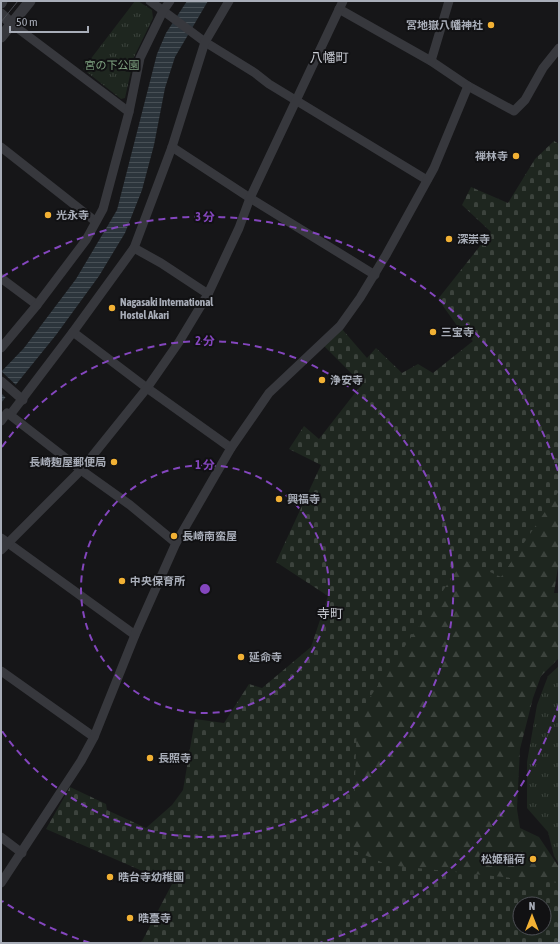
<svg xmlns="http://www.w3.org/2000/svg" width="560" height="944" font-family="'Asap Condensed','Noto Sans JP',sans-serif">
<defs>
<pattern id="forest-firs" width="22" height="20" patternUnits="userSpaceOnUse"><rect width="22" height="20" fill="#1e261f"/><path d="M5 1l3.5 6h-7zM16 11l3.5 6h-7z" fill="#3c433d"/></pattern>
<pattern id="cemetery-stones" width="16" height="16" patternUnits="userSpaceOnUse"><rect width="16" height="16" fill="#1e261f"/><path d="M2 7V4a2 2 0 0 1 4 0v3zM10 15v-3a2 2 0 0 1 4 0v3z" fill="#3c433d"/></pattern>
<pattern id="park-tufts" width="24" height="20" patternUnits="userSpaceOnUse"><rect width="24" height="20" fill="#1e261f"/><path d="M3 7l-1-3M5 7V3M7 7l1-3M15 17l-1-3M17 17v-4M19 17l1-3" fill="none" stroke="#3c433d"/></pattern>
<pattern id="water-rules" width="6" height="5" patternUnits="userSpaceOnUse"><rect width="6" height="5" fill="#2c353c"/><path d="M0 2.5h6" fill="none" stroke="#485056"/></pattern>
</defs>
<rect width="100%" height="100%" fill="#161618"/>
<path fill="url(#forest-firs)" fill-rule="evenodd" d="M559,461V561L554,593H559V658L541,676L533,698L520,749L517,809L520,828L539,837L559,867V943H217L323,698ZM520,904H544V928H520Z"/>
<path fill="url(#cemetery-stones)" fill-rule="evenodd" d="M554,141L559,144V491L501,577L464,560L357,716L353,850L388,865L559,883V943H141L172,884L46,829L70,787L106,804L107,810L146,828L172,805L183,790L195,719L224,723L249,684L262,688L311,647L328,596L276,562L321,465L289,449L304,426L319,439L362,384L324,346L342,329L367,358L376,348L402,373L418,364L433,373L473,341L458,327L438,299L491,232L462,205L471,187L508,203L535,159ZM520,904H544V928H520Z"/>
<g fill="url(#park-tufts)">
<path d="M135,1H138L152,10L153,18L134,57L125,98L121,99L83,69Z"/>
<path d="M559,666V864L554,856L548,832L527,808V762L537,705L548,676Z"/>
</g>
<path fill="url(#water-rules)" d="M187,1H208L175,57L165,88L154,145L142,190L125,233L99,276L56,335L1,403V372L24,348L76,279L117,210L157,54L166,33Z"/>
<path fill="#161618" d="M1,371L17,386L7,399L1,393Z"/>
<g fill="none" stroke-linecap="round" stroke-linejoin="round">
<g stroke="#37383d" stroke-width="9">
<path d="M150,1L205,42L255,73L269,84L427,180"/>
<path d="M339,9L431,61L468,86L514,111L525,100L543,68L559,48"/>
<path d="M12,24L129,112"/>
<path d="M431,61L449,1"/>
<path d="M1,147L95,221"/>
<path d="M172,147L250,198L375,275"/>
<path d="M134,248L161,263L208,294"/>
<path d="M1,278L37,305"/>
<path d="M73,332L147,388L231,448"/>
<path d="M1,348L37,305L86,240L103,209L129,112L140,58L163,11L170,1"/>
<path d="M1,381L23,400"/>
<path d="M10,415L73,332L134,248L172,147L205,42L229,1"/>
<path d="M1,421L7,413L10,415L81,470L130,505L176,543"/>
<path d="M1,538L135,635"/>
<path d="M1,550L81,470L147,388L179,342L208,294L239,228L250,198L343,1"/>
<path d="M1,671L94,737"/>
<path d="M1,837L22,853"/>
<path d="M1,883L81,761L94,737L135,635L176,543L231,448L269,393L340,326L360,298L386,255L434,168L468,86"/>
</g>
<g stroke="#37383d" stroke-width="11">
<path d="M1,3L2,1"/>
<path d="M1,14L12,24"/>
<path d="M1,37L30,1"/>
</g>
<path stroke="#4a4c52" stroke-width="1" d="M1,22L18,1"/>
</g>
<g fill="none" stroke="#8446be" stroke-width="2" stroke-dasharray="7 5">
<circle cx="205" cy="589" r="124"/>
<path d="M2 447A248 248 0 1 1 2 731"/>
<path d="M559 704A372 372 0 0 1 320 943M90 943A372 372 0 0 1 2 901M2 277A372 372 0 0 1 559 474"/>
</g>
<g fill="#f2b134" stroke="#111113" stroke-width="1.5">
<circle cx="491" cy="25" r="4"/>
<circle cx="516" cy="156" r="4"/>
<circle cx="48" cy="215" r="4"/>
<circle cx="449" cy="239" r="4"/>
<circle cx="112" cy="308" r="4"/>
<circle cx="433" cy="332" r="4"/>
<circle cx="322" cy="380" r="4"/>
<circle cx="114" cy="462" r="4"/>
<circle cx="279" cy="499" r="4"/>
<circle cx="174" cy="536" r="4"/>
<circle cx="122" cy="581" r="4"/>
<circle cx="241" cy="657" r="4"/>
<circle cx="150" cy="758" r="4"/>
<circle cx="533" cy="859" r="4"/>
<circle cx="110" cy="877" r="4"/>
<circle cx="130" cy="918" r="4"/>
</g>
<g text-anchor="middle" stroke-width="4" stroke-linejoin="round" paint-order="stroke">
<g font-size="11" font-weight="bold" fill="#a8adb8" stroke="#111113" text-anchor="start">
<text x="483" y="29" text-anchor="end">宮地嶽八幡神社</text>
<text x="508" y="160" text-anchor="end">禅林寺</text>
<text x="56" y="219">光永寺</text>
<text x="457" y="243">深崇寺</text>
<text x="120" y="306">Nagasaki International<tspan x="120" dy="13">Hostel Akari</tspan></text>
<text x="441" y="336">三宝寺</text>
<text x="330" y="384">浄安寺</text>
<text x="106" y="466" text-anchor="end">長崎麹屋郵便局</text>
<text x="287" y="503">興福寺</text>
<text x="182" y="540">長崎南蛮屋</text>
<text x="130" y="585">中央保育所</text>
<text x="249" y="661">延命寺</text>
<text x="158" y="762">長照寺</text>
<text x="525" y="863" text-anchor="end">松姫稲荷</text>
<text x="118" y="881">晧台寺幼稚園</text>
<text x="138" y="922">晧臺寺</text>
</g>
<g font-size="11" fill="#7fa381" stroke="#111113">
<text x="112" y="69">宮の下公園</text>
</g>
<g font-size="13" fill="#c9ccd4" stroke="#111113">
<text x="329" y="62">八幡町</text>
<text x="330" y="618">寺町</text>
</g>
</g>
<circle cx="205" cy="589" r="6" fill="#8446be" stroke="#111113" stroke-width="2"/>
<g font-size="12" text-anchor="middle" font-weight="bold" fill="#8446be" stroke="#111113" stroke-width="4" stroke-linejoin="round" paint-order="stroke">
<text x="205" y="221">3 分</text>
<text x="205" y="345">2 分</text>
<text x="205" y="469">1 分</text>
</g>
<rect width="560" height="944" fill="none" stroke="#a8adb8" stroke-width="4"/>
<g transform="translate(532 916)"><circle r="19" fill="#111113" stroke="#4d4f55"/>
<path d="M0-3L7 15L0 10L-7 15Z" fill="#f2b134"/>
<text y="-6" font-size="11" font-weight="bold" text-anchor="middle" fill="#a8adb8">N</text>
</g>
<path d="M10 26v6h78v-6" fill="none" stroke="#a8adb8" stroke-width="2"/>
<text x="16" y="26" font-size="12" fill="#a8adb8" stroke="#111113" stroke-width="3" paint-order="stroke">50 m</text>
</svg>
